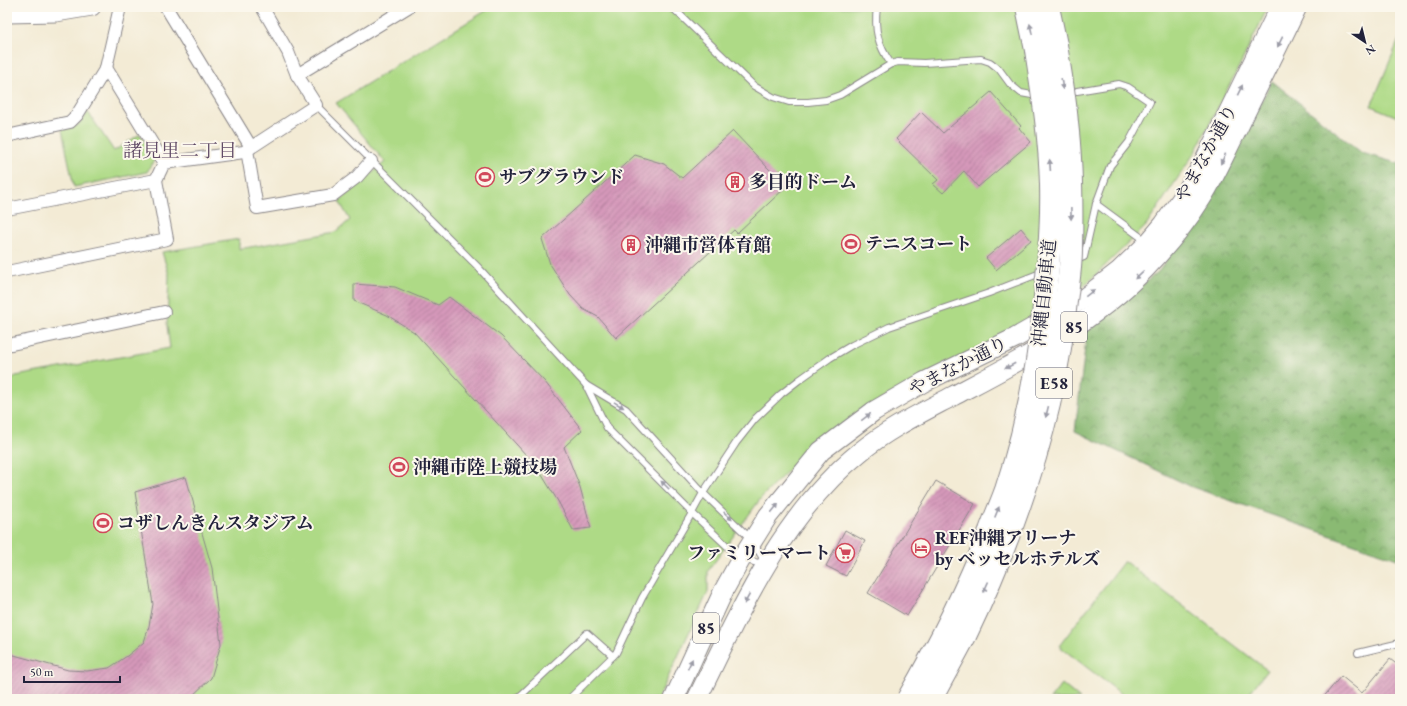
<svg xmlns="http://www.w3.org/2000/svg" width="1407" height="706" font-family="'EB Garamond','Noto Serif JP',serif">
<defs>
<pattern id="forest-crowns" width="20" height="18" patternUnits="userSpaceOnUse"><rect width="20" height="18" fill="#8aba73"/><path d="M2 6a3 3 0 1 1 6 0M12 15a3 3 0 1 1 6 0" fill="none" stroke="#709760"/></pattern>
<pattern id="building-hatch" width="6" height="6" patternUnits="userSpaceOnUse"><rect width="6" height="6" fill="#d598ba"/><path d="M-1 1l2-2M0 6l6-6M5 7l2-2" fill="none" stroke="#ac7c98"/></pattern>
</defs>
<rect width="100%" height="100%" fill="#fbf7ec"/>
<filter id="ink" filterUnits="userSpaceOnUse"><feTurbulence type="fractalNoise" baseFrequency=".025" numOctaves="2"/><feDisplacementMap in="SourceGraphic" scale="8" xChannelSelector="R" yChannelSelector="G"/><feConvolveMatrix kernelMatrix="1 2 1 2 8 2 1 2 1" color-interpolation-filters="sRGB"/></filter>
<filter id="wash" filterUnits="userSpaceOnUse"><feTurbulence type="fractalNoise" baseFrequency=".012" numOctaves="4" result="noise"/><feDisplacementMap in="SourceGraphic" scale="16" xChannelSelector="R" yChannelSelector="G"/><feGaussianBlur stdDeviation="0.9" result="paint"/><feColorMatrix in="noise" values="0 0 0 0 0 0 0 0 0 0 0 0 0 0 0 0 0 1.4 0 .05"/><feComposite in="paint" operator="in"/></filter>
<g filter="url(#wash)">
<rect width="100%" height="100%" fill="#f3ebd5"/>
<path fill="url(#forest-crowns)" stroke="#566e57" d="M1272,81L1362,153L1400,164V560L1192,487L1075,431L1087,331L1159,271L1223,174Z"/>
<g fill="#aeda86" stroke="#687e60">
<path d="M492,7H1268L1244,57L1195,152L1146,226L1083,287L1012,330L868,407L815,443L761,498L708,571V592L658,699H7V382L16,376L170,348L167,326L169,275L162,252L239,239V249L336,232L350,220L339,201L385,162L336,103Z"/>
<path d="M1400,37V118L1371,106Z"/>
<path d="M88,112L114,151L140,134L155,159L147,172L74,187L62,130L78,125Z"/>
<path d="M1124,561L1267,670L1245,699H1128L1059,646Z"/>
<path d="M1062,684L1080,699H1050Z"/>
</g>
<g id="blocks">
<g fill="url(#building-hatch)">
<path d="M991,92L1021,126L1019,128L1031,142L978,187L964,171L943,193L933,184L938,180L896,139L921,112L943,133Z"/>
<path d="M733,131L786,187L737,233L734,230L616,338L598,317L583,309L570,295L550,264L542,239L635,155L664,164L682,178Z"/>
<path d="M1021,228L1031,240L996,270L986,258Z"/>
<path d="M354,284L395,287L438,305L449,297L501,336L545,382L582,430L564,447L580,487L591,528L573,530L559,503L537,467L414,332L387,315L354,301Z"/>
<path d="M186,477L212,568L221,644L211,678L189,699H7V653L68,670L87,671L109,668L127,656L144,642L149,626L153,604L135,492Z"/>
<path d="M936,481L975,504L907,616L868,593Z"/>
<path d="M845,530L865,541L846,576L826,566Z"/>
<path d="M1390,659L1400,667V699H1322L1341,676L1362,693Z"/>
</g>
</g>
</g>
<g filter="url(#ink)">
<use href="#blocks" fill-opacity="0" stroke="#8a8688" stroke-width="1"/>
<g fill="none" stroke-linecap="round" stroke-linejoin="round">
<g stroke="#8a8688" stroke-width="8">
<g id="lane">
<path d="M670,7L675,10L754,86L773,97L789,102H808L826,100L840,95L891,64L898,62L924,63L981,59L990,62L999,69L1010,84L1021,93L1032,95"/>
<path d="M877,7C874,30 878,45 891,64"/>
<path d="M316,105L477,266L586,385L607,428L692,513L741,559L763,564"/>
<path d="M1096,204L1146,241"/>
<path d="M1074,261L1084,257L1096,204L1110,166L1129,142L1150,102L1128,87L1119,84L1077,91"/>
<path d="M586,385L626,409L703,493L752,540L765,562"/>
<path d="M1358,653L1400,643"/>
<path d="M517,699L587,633L613,656"/>
<path d="M569,699L616,653L642,598L692,513L703,493L736,443L755,419L781,394L799,380L830,358L852,345L889,327L989,293L1043,272"/>
</g>
</g>
<g stroke="#8a8688" stroke-width="14">
<g id="street">
<path d="M166,7L251,147"/>
<path d="M106,68L164,163"/>
<path d="M297,75L408,7"/>
<path d="M7,136L70,122L77,115L106,68L120,7"/>
<path d="M247,150L257,208L333,195L357,177L371,161"/>
<path d="M164,163L244,152L316,105L297,75L288,52L262,7"/>
<path d="M7,209L156,180"/>
<path d="M7,272L167,239L156,180L164,163"/>
<path d="M7,345L164,312"/>
</g>
</g>
<g stroke="#8a8688" stroke-width="19">
<path id="secondary" d="M7,14L56,13L92,7"/>
</g>
<g stroke="#8a8688" stroke-width="21">
<g id="primary">
<path d="M674,699L724,590L741,559L768,516L821,451L874,411L924,382L1015,338L1083,299L1119,271L1148,243L1164,224L1185,194L1204,162L1280,7"/>
<path d="M697,699C740,611 782,515 860,452C888,429 921,413 953,396C1021,360 1093,324 1146,268C1165,248 1184,226 1199,202C1215,178 1226,151 1239,126C1258,86 1278,47 1297,7"/>
</g>
</g>
<g stroke="#8a8688" stroke-width="24">
<g id="highway">
<path d="M1027,7L1036,50"/>
<path d="M1048,7L1056,45"/>
</g>
</g>
<use href="#lane" stroke="#fff" stroke-width="6"/>
<use href="#street" stroke="#fff" stroke-width="12"/>
<use href="#secondary" stroke="#fff" stroke-width="17"/>
<use href="#primary" stroke="#fff" stroke-width="19"/>
<use href="#highway" stroke="#fff" stroke-width="22"/>
<g stroke="#8a8688" stroke-width="24" stroke-linecap="butt">
<g id="highway-bridge">
<path d="M908,699C939,645 967,589 990,531C995,517 1001,504 1006,490C1027,427 1039,363 1045,297C1049,260 1052,223 1051,185C1050,140 1043,95 1036,50"/>
<path d="M931,699C942,678 954,657 965,636C1016,530 1055,418 1066,301C1068,284 1071,267 1071,250C1072,208 1072,165 1067,123C1065,97 1060,71 1056,45"/>
</g>
</g>
<use href="#highway-bridge" stroke="#fff" stroke-width="22"/>
</g>
<defs><path id="oneway-solid" d="M-6-.8H1V-3.2L6.5 0L1 3.2V.8H-6Z"/></defs>
<g fill="#9c9ca7">
<use href="#oneway-solid" transform="translate(1031 29) rotate(-102)"/>
<use href="#oneway-solid" transform="translate(1280 42) rotate(116)"/>
<use href="#oneway-solid" transform="translate(1062 84) rotate(82)"/>
<use href="#oneway-solid" transform="translate(1240 90) rotate(-64)"/>
<use href="#oneway-solid" transform="translate(1223 159) rotate(116)"/>
<use href="#oneway-solid" transform="translate(1050 165) rotate(-94)"/>
<use href="#oneway-solid" transform="translate(1071 214) rotate(89)"/>
<use href="#oneway-solid" transform="translate(1139 275) rotate(137)"/>
<use href="#oneway-solid" transform="translate(1090 293) rotate(-38)"/>
<use href="#oneway-solid" transform="translate(1010 366) rotate(152)"/>
<use href="#oneway-solid" transform="translate(619 405) rotate(31)"/>
<use href="#oneway-solid" transform="translate(1047 412) rotate(104)"/>
<use href="#oneway-solid" transform="translate(866 417) rotate(-37)"/>
<use href="#oneway-solid" transform="translate(665 485) rotate(-135)"/>
<use href="#oneway-solid" transform="translate(775 508) rotate(-51)"/>
<use href="#oneway-solid" transform="translate(997 512) rotate(-68)"/>
<use href="#oneway-solid" transform="translate(728 516) rotate(43)"/>
<use href="#oneway-solid" transform="translate(986 587) rotate(114)"/>
<use href="#oneway-solid" transform="translate(747 599) rotate(119)"/>
<use href="#oneway-solid" transform="translate(690 664) rotate(-65)"/>
</g>
</g>
<defs>
<g id="stadium-ring" transform="scale(1)"><circle r="9.5" fill="#fbf7ec" stroke="#d1495b" stroke-width="1.5"/><path d="M0-5a6.5 5 0 1 0 0 10a6.5 5 0 1 0 0-10ZM-3.5-1.8h7v3.6h-7Z" fill="#d1495b"/></g>
<g id="building-ring" transform="scale(1)"><circle r="9.5" fill="#fbf7ec" stroke="#d1495b" stroke-width="1.5"/><path d="M-4-6H4V6H1V3H-1V6H-4ZM-2.5-4.3h1.7v1.8h-1.7ZM.8-4.3h1.7v1.8H.8ZM-2.5-1h1.7V.8h-1.7ZM.8-1h1.7V.8H.8Z" fill="#d1495b"/></g>
<g id="hotel-ring" transform="scale(1)"><circle r="9.5" fill="#fbf7ec" stroke="#d1495b" stroke-width="1.5"/><path d="M-6-4.5h1.5V1H6V5H4.5V3h-9V5H-6ZM-4 0a1.8 1.8 0 1 1 3.6 0ZM.5 0V-2.5h3Q6-2.5 6 0Z" fill="#d1495b"/></g>
<g id="supermarket-ring" transform="scale(1)"><circle r="9.5" fill="#fbf7ec" stroke="#d1495b" stroke-width="1.5"/><path d="M-6-5.5h2.5l.6 2H6L4.5 2H-2.5L-4.4-4H-6ZM-1.5 3.2a1.3 1.3 0 1 0 .1 0ZM3 3.2a1.3 1.3 0 1 0 .1 0Z" fill="#d1495b"/></g>
</defs>
<g fill-rule="evenodd">
<use href="#stadium-ring" x="485" y="177"/>
<use href="#building-ring" x="735" y="182"/>
<use href="#stadium-ring" x="851" y="244"/>
<use href="#building-ring" x="631" y="245"/>
<use href="#stadium-ring" x="399" y="467"/>
<use href="#stadium-ring" x="103" y="523"/>
<use href="#hotel-ring" x="921" y="548"/>
<use href="#supermarket-ring" x="845" y="553"/>
</g>
<g text-anchor="middle" stroke-width="4" stroke-linejoin="round" paint-order="stroke">
<g fill="#fbf7ec" stroke="#636270" stroke-width="1">
<rect x="1061" y="312" width="26" height="30" rx="3"/>
<rect x="1036" y="368" width="36" height="30" rx="3"/>
<rect x="693" y="613" width="26" height="30" rx="3"/>
</g>
<g font-size="17" font-weight="bold" fill="#22223b">
<text x="1074" y="333">85</text>
<text x="1054" y="389">E58</text>
<text x="706" y="634">85</text>
</g>
<g font-size="18" fill="#22223b" stroke="#fbf7ec">
<text transform="translate(1206 153) rotate(-61)" y="6">やまなか通り</text>
<text transform="translate(1044 293) rotate(-84)" y="6">沖縄自動車道</text>
<text transform="translate(958 366) rotate(-27)" y="6">やまなか通り</text>
</g>
<g font-size="18" font-weight="bold" fill="#22223b" stroke="#fbf7ec" text-anchor="start">
<text x="499" y="183">サブグラウンド</text>
<text x="749" y="188">多目的ドーム</text>
<text x="865" y="250">テニスコート</text>
<text x="645" y="251">沖縄市営体育館</text>
<text x="413" y="473">沖縄市陸上競技場</text>
<text x="117" y="529">コザしんきんスタジアム</text>
<text x="935" y="544">REF沖縄アリーナ<tspan x="935" dy="21">by ベッセルホテルズ</tspan></text>
<text x="831" y="559" text-anchor="end">ファミリーマート</text>
</g>
<g font-size="19" fill="#614b67" stroke="#fbf7ec">
<text x="180" y="157">諸見里二丁目</text>
</g>
</g>
<rect width="1407" height="706" fill="none" stroke="#fbf7ec" stroke-width="24"/>
<g transform="translate(1365 42) rotate(145)" stroke="#fbf7ec" stroke-width="3" paint-order="stroke">
<path d="M0-3L7 15L0 10L-7 15Z" fill="#22223b"/>
<text y="-6" font-size="11" font-weight="bold" text-anchor="middle" fill="#22223b">N</text>
</g>
<path d="M24 676v6h96v-6" fill="none" stroke="#22223b" stroke-width="2"/>
<text x="30" y="676" font-size="12" fill="#22223b" stroke="#fbf7ec" stroke-width="3" paint-order="stroke">50 m</text>
</svg>
